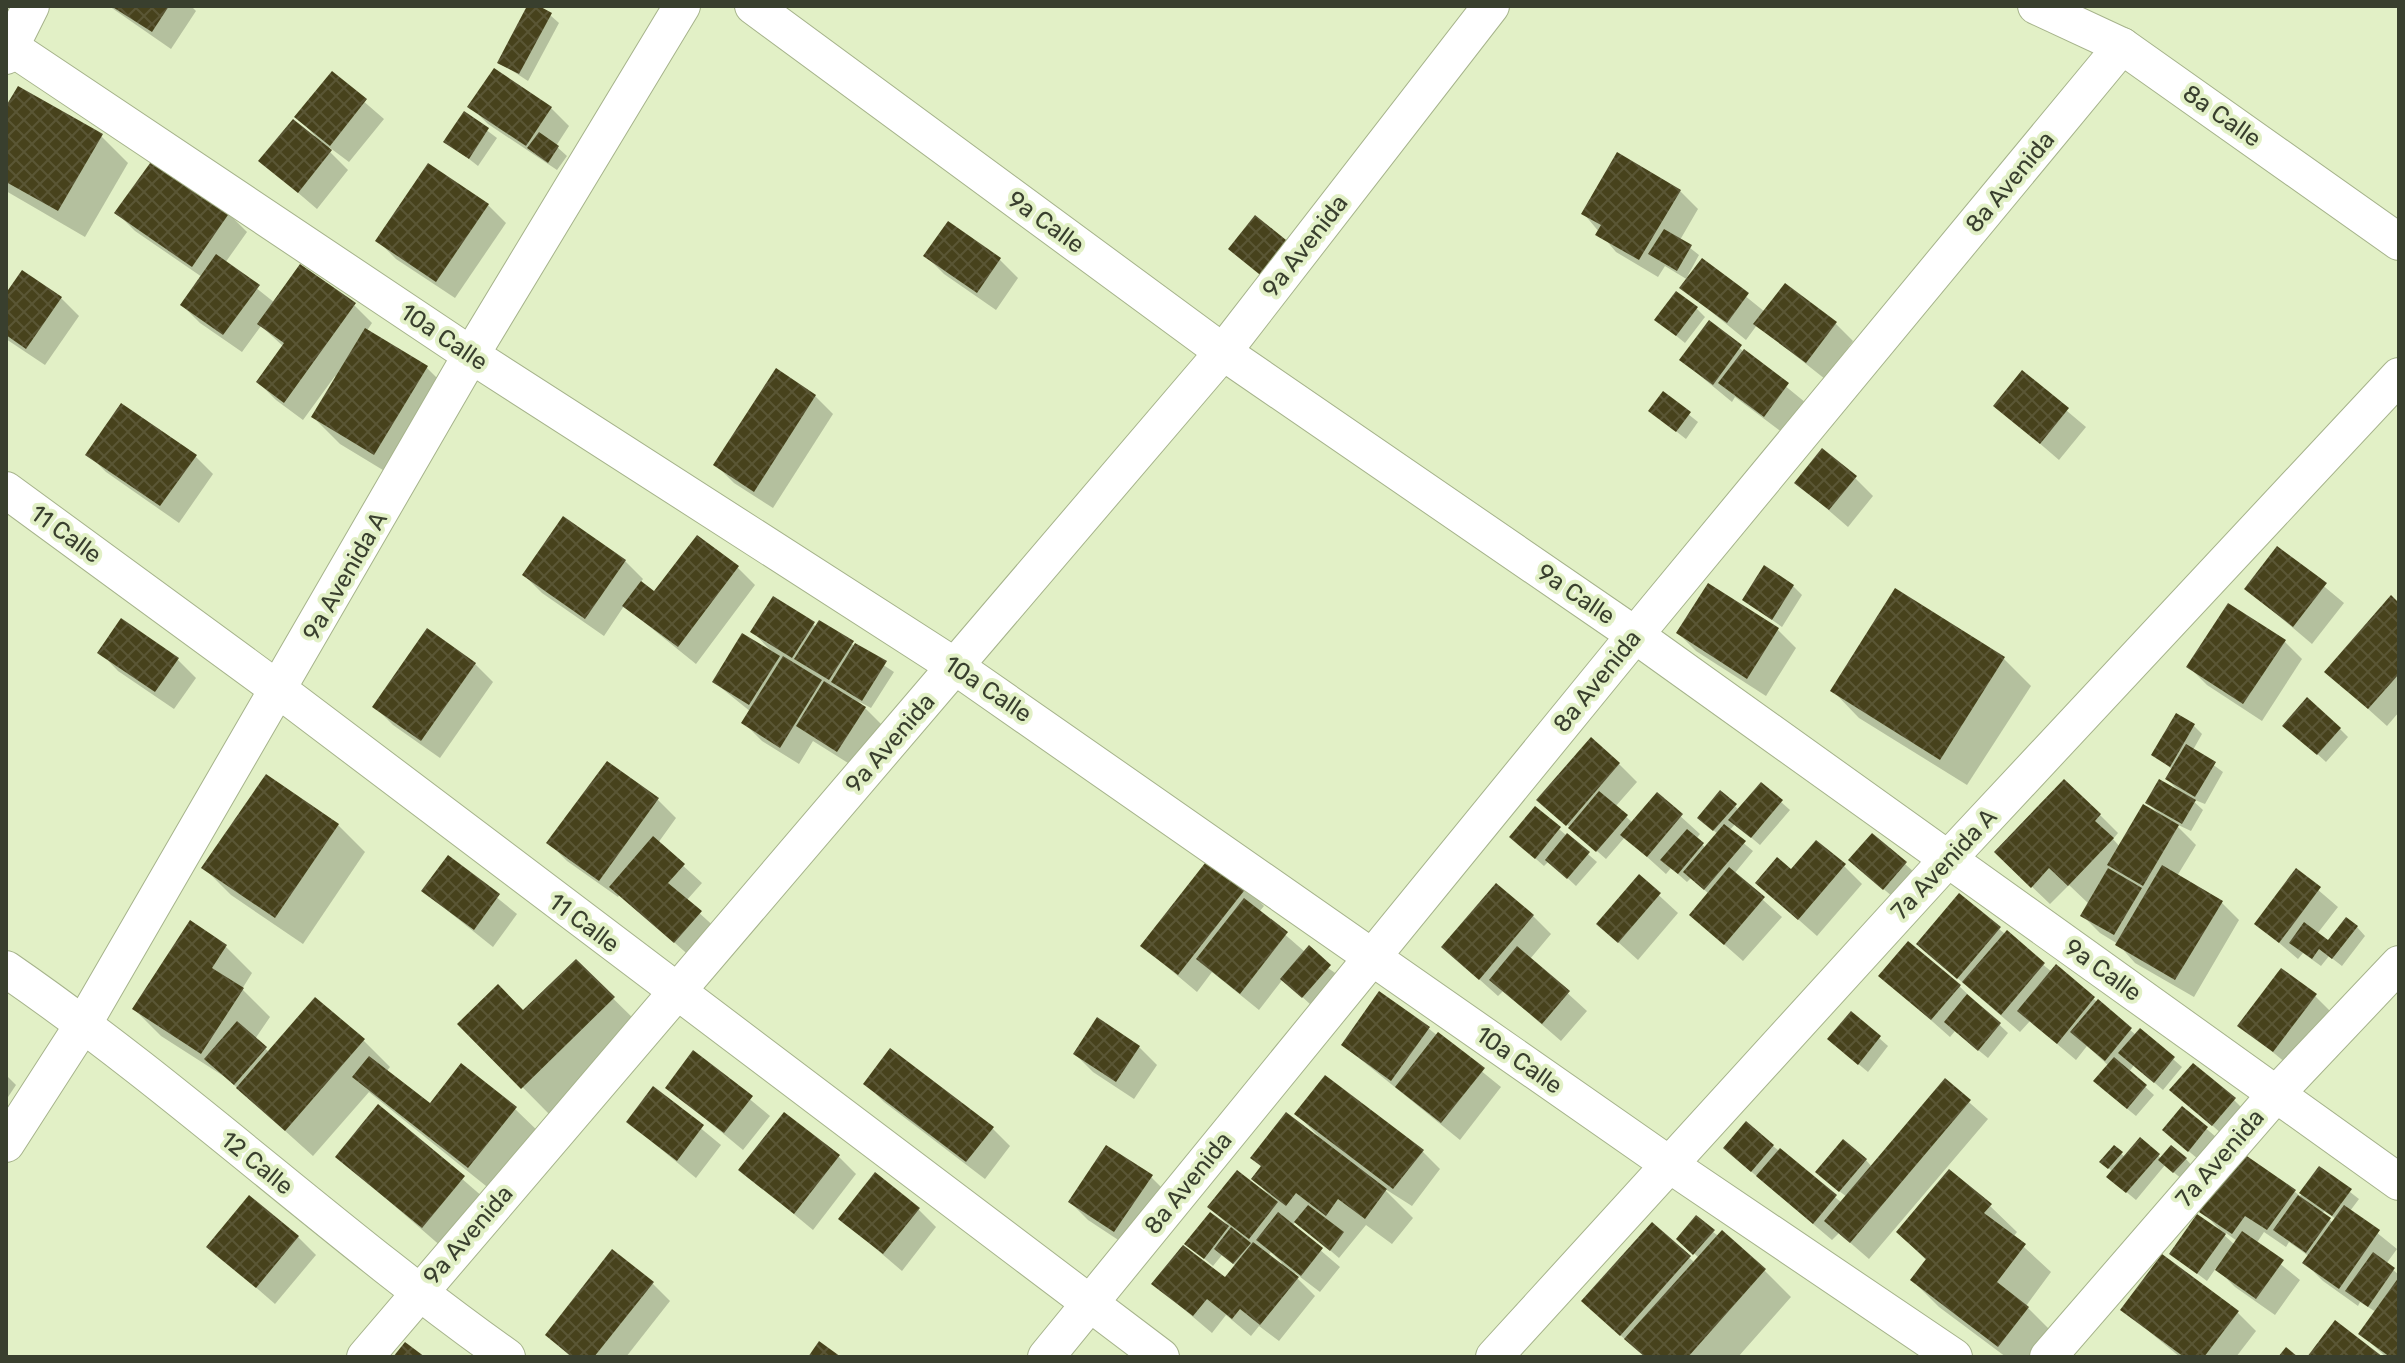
<svg xmlns="http://www.w3.org/2000/svg" width="2405" height="1363" font-family="Rubik,sans-serif">
<defs>
<pattern id="building-cross-hatch" width="8" height="8" patternUnits="userSpaceOnUse" patternTransform="scale(2)"><rect width="8" height="8" fill="#47421c"/><path d="M0 0l8 8M0 8l8-8" fill="none" stroke="#5a5635"/></pattern>
</defs>
<rect width="100%" height="100%" fill="#e2f0c6"/>
<g fill="#0003" fill-rule="evenodd">
<path d="M109,6H191L196,11L171,49Z"/>
<path d="M529,6L550,15L559,23L528,81L499,62Z"/>
<path d="M332,74L384,119L349,162L329,147L327,149L348,170L317,209L261,161L315,136L297,117Z"/>
<path d="M470,106L551,108L569,126L556,146L567,156L557,170L488,124Z"/>
<path d="M6,110L101,136L128,163L85,237L6,191Z"/>
<path d="M465,114L497,138L478,166L446,141Z"/>
<path d="M1680,191L1698,209L1680,240L1699,255L1687,277L1702,261L1765,312L1835,323L1853,341L1825,379L1757,325L1746,340L1682,288L1688,280L1665,266L1658,277L1616,252L1584,214Z"/>
<path d="M488,205L506,223L455,298L396,259L378,241Z"/>
<path d="M117,213L229,214L247,232L225,263L275,303L354,305L372,323L366,332L427,368L454,395L401,481L340,444L313,417L337,378L335,376L303,420L276,400L258,382L284,347L261,326L242,352L200,323L182,305L202,277L135,231Z"/>
<path d="M948,224L1000,260L1018,278L996,310L944,274L926,256Z"/>
<path d="M23,273L61,298L79,316L45,365L6,339V296Z"/>
<path d="M1696,308L1705,317L1685,343L1657,320Z"/>
<path d="M1709,323L1806,403L1783,433L1735,397L1732,402L1681,360Z"/>
<path d="M2022,373L2086,427L2059,460L1996,406Z"/>
<path d="M1663,394L1698,422L1686,439L1650,411Z"/>
<path d="M815,396L833,414L773,508L734,483L716,465Z"/>
<path d="M88,454L195,456L213,474L179,523L106,472Z"/>
<path d="M1855,478L1873,496L1848,527L1797,483Z"/>
<path d="M2278,548L2344,603L2312,644L2247,589Z"/>
<path d="M625,561L643,579L640,583L655,594L737,567L755,585L696,664L624,606L604,636L542,593L524,575Z"/>
<path d="M1709,585L1778,630L1796,648L1766,696L1696,651L1678,633Z"/>
<path d="M1793,586L1802,595L1782,627L1744,600Z"/>
<path d="M1896,591L2004,659L2031,686L1967,785L1859,718L1833,691Z"/>
<path d="M774,599L817,627L820,623L894,672L871,708L858,701L883,726L856,768L813,741L799,764L762,741L744,723L751,712L714,682L772,652L753,632Z"/>
<path d="M2399,605V712L2387,726L2327,672Z"/>
<path d="M121,621L178,660L196,678L174,709L118,671L100,652Z"/>
<path d="M428,631L475,664L493,682L440,758L393,725L375,707Z"/>
<path d="M2284,641L2302,659L2262,721L2207,685L2189,667Z"/>
<path d="M2194,726L2202,734L2193,750L2223,772L2205,804L2190,798L2203,810L2191,831L2174,823L2196,845L2177,876L2221,902L2239,920L2194,997L2135,963L2118,944L2100,933L2082,915L2089,904L2069,885L2050,904L1996,852L2100,815L2118,833L2113,839L2120,847L2160,815L2148,803L2180,792L2167,779L2173,770L2154,755Z"/>
<path d="M2340,729L2348,737L2326,762L2291,730Z"/>
<path d="M607,763L658,800L676,818L658,843L702,883L686,901L718,930L693,959L620,894L618,897L567,861L549,843Z"/>
<path d="M1619,764L1637,782L1615,807L1633,823L1657,795L1700,834L1696,839L1706,848L1718,834L1708,826L1721,793L1739,810L1781,802L1790,810L1760,845L1735,824L1729,831L1753,851L1734,874L1782,917L1743,961L1691,915L1709,894L1691,878L1687,882L1671,868L1666,874L1625,837L1606,859L1539,800Z"/>
<path d="M267,777L338,825L365,852L303,944L231,895L204,868Z"/>
<path d="M1536,809L1597,862L1576,886L1549,861L1544,866L1520,845Z"/>
<path d="M448,858L517,914L493,947L423,891Z"/>
<path d="M1905,864L1914,872L1893,897L1859,868Z"/>
<path d="M1844,866L1862,884L1817,936L1757,883L1791,872Z"/>
<path d="M2296,871L2338,907L2317,934L2328,943L2357,927L2365,936L2342,966L2329,956L2321,966L2303,953L2298,959L2257,924Z"/>
<path d="M1639,877L1678,913L1638,960L1598,924Z"/>
<path d="M1246,888L1264,906L1259,912L1305,952L1338,975L1311,1005L1283,979L1259,1010L1212,972L1197,992L1142,946Z"/>
<path d="M1533,916L1551,934L1530,959L1587,1011L1561,1041L1503,991L1498,996L1443,947Z"/>
<path d="M1999,929L2052,972L2056,967L2136,1035L2140,1030L2182,1067L2163,1090L2134,1065L2129,1072L2154,1095L2136,1116L2104,1090L2109,1066L2087,1046L2076,1060L2030,1021L2020,1032L1918,944Z"/>
<path d="M225,946L252,973L242,989L270,1017L255,1039L270,1053L363,1040L390,1067L386,1072L430,1106L515,1109L542,1135L496,1194L369,1092L313,1156L225,1077L161,1036L134,1009Z"/>
<path d="M576,962L640,1025L549,1114L460,1024L523,1013Z"/>
<path d="M1881,976L1957,984L2008,1033L1988,1058L1955,1031L1950,1037Z"/>
<path d="M2315,996L2333,1014L2292,1068L2240,1025Z"/>
<path d="M1851,1013L1888,1046L1868,1072L1838,1047Z"/>
<path d="M1428,1028L1501,1087L1460,1140L1343,1045Z"/>
<path d="M1139,1047L1157,1065L1134,1099L1093,1072L1075,1054Z"/>
<path d="M694,1053L770,1116L743,1150L667,1087Z"/>
<path d="M6,1075L16,1085L6,1100Z"/>
<path d="M1945,1081L1988,1119L1869,1259L1839,1233L1832,1240L1734,1157L1773,1146L1842,1203L1847,1197L1826,1181L1866,1160L1872,1167Z"/>
<path d="M866,1084L992,1128L1010,1146L985,1179L884,1102Z"/>
<path d="M653,1089L721,1145L696,1178L628,1122Z"/>
<path d="M2172,1090L2234,1100L2252,1118L2231,1142Z"/>
<path d="M379,1107L491,1204L450,1254L338,1157Z"/>
<path d="M2183,1109L2216,1137L2198,1159L2173,1138Z"/>
<path d="M1297,1114L1422,1151L1440,1169L1412,1206L1382,1187L1413,1218L1392,1244L1366,1225L1339,1258L1296,1221L1292,1226L1340,1267L1320,1292L1295,1273L1294,1275L1315,1296L1279,1341L1259,1326L1251,1336L1226,1315L1212,1333L1154,1284L1225,1280L1236,1266L1222,1255L1213,1266L1187,1244L1227,1224L1210,1207L1267,1193L1254,1179L1262,1168L1253,1158L1318,1136ZM1271,1252L1282,1263L1280,1265L1268,1256Z"/>
<path d="M2140,1140L2162,1159H2186L2194,1168L2183,1180L2165,1165L2136,1200L2118,1185L2113,1172L2102,1162L2114,1148L2125,1157Z"/>
<path d="M838,1156L856,1174L813,1230L741,1170Z"/>
<path d="M2319,1168L2359,1199L2350,1211L2397,1249L2386,1264L2399,1275V1357H2386L2360,1333L2376,1312L2360,1302L2358,1306L2323,1281L2305,1263L2310,1257L2289,1242L2286,1247L2264,1232L2256,1244L2300,1280L2275,1315L2235,1287L2216,1268L2207,1281L2171,1254L2219,1229L2202,1211L2295,1192L2300,1196ZM2324,1211L2336,1219L2333,1223L2323,1213ZM2226,1233L2237,1241L2235,1245L2224,1235Z"/>
<path d="M1151,1177L1169,1195L1132,1249L1088,1220L1070,1202Z"/>
<path d="M1990,1206L2017,1232L2013,1237L2051,1272L2026,1306L2055,1335L2038,1357H2006L1939,1307L1912,1280L1927,1261L1898,1232Z"/>
<path d="M918,1209L936,1227L902,1271L841,1219Z"/>
<path d="M1652,1224L1695,1263L1699,1258L1678,1238L1713,1232L1764,1270L1791,1297L1738,1357H1645L1602,1319Z"/>
<path d="M298,1237L316,1255L275,1304L209,1247Z"/>
<path d="M652,1283L670,1301L626,1357H571L547,1335Z"/>
<path d="M2123,1310L2238,1313L2256,1331L2236,1357H2180Z"/>
</g>
<g fill="url(#building-cross-hatch)">
<path d="M111,6H169L152,32Z"/>
<path d="M527,6H539L552,13L519,74L497,63Z"/>
<path d="M494,68L552,107L526,146L467,107Z"/>
<path d="M332,71L367,99L330,146L294,117Z"/>
<path d="M18,86L103,134L58,211L6,182V106Z"/>
<path d="M464,111L489,128L469,159L443,142Z"/>
<path d="M293,119L332,150L298,193L258,161Z"/>
<path d="M539,132L559,146L548,163L527,148Z"/>
<path d="M1617,152L1681,190L1639,260L1595,235L1601,225L1581,214Z"/>
<path d="M153,159L230,212L192,267L114,213Z"/>
<path d="M428,163L489,204L436,282L375,241Z"/>
<path d="M1255,215L1291,244L1264,278L1228,249Z"/>
<path d="M948,221L1001,258L977,293L923,256Z"/>
<path d="M1664,229L1692,245L1677,271L1648,254Z"/>
<path d="M216,254L260,285L223,335L180,305Z"/>
<path d="M1702,258L1749,293L1727,323L1679,288Z"/>
<path d="M300,264L356,303L284,403L256,382L284,343L257,324Z"/>
<path d="M22,270L62,297L26,349L6,335V293Z"/>
<path d="M1785,283L1837,322L1806,363L1753,324Z"/>
<path d="M1676,291L1698,307L1676,336L1654,320Z"/>
<path d="M1709,320L1742,345L1713,385L1679,360Z"/>
<path d="M365,328L428,366L374,455L311,417Z"/>
<path d="M1744,349L1789,383L1764,417L1718,383Z"/>
<path d="M776,368L816,395L754,492L713,465Z"/>
<path d="M2022,370L2069,408L2040,444L1993,406Z"/>
<path d="M1663,391L1691,412L1676,432L1648,411Z"/>
<path d="M121,403L197,455L160,506L85,455Z"/>
<path d="M1822,448L1857,476L1829,510L1794,483Z"/>
<path d="M563,516L626,560L585,619L522,575Z"/>
<path d="M697,535L739,566L678,647L622,606L641,581L654,591Z"/>
<path d="M2277,546L2327,583L2293,627L2244,589Z"/>
<path d="M1764,565L1794,585L1772,620L1742,600Z"/>
<path d="M1708,583L1779,628L1747,679L1676,633Z"/>
<path d="M1895,588L2005,657L1940,760L1830,691Z"/>
<path d="M2391,595L2399,603V674L2368,709L2324,672Z"/>
<path d="M773,596L815,622L792,658L750,632Z"/>
<path d="M2228,603L2286,640L2243,704L2186,667Z"/>
<path d="M121,618L179,658L155,692L97,653Z"/>
<path d="M819,620L854,641L829,680L794,659Z"/>
<path d="M427,628L476,663L421,741L372,707Z"/>
<path d="M742,633L780,656L749,705L712,682Z"/>
<path d="M855,643L887,661L862,701L831,682Z"/>
<path d="M783,656L822,680L780,748L741,723Z"/>
<path d="M824,681L866,707L837,752L796,726Z"/>
<path d="M2307,697L2341,728L2317,755L2282,726Z"/>
<path d="M2176,713L2195,724L2170,767L2151,755Z"/>
<path d="M1591,737L1620,763L1566,826L1536,800Z"/>
<path d="M2186,744L2216,762L2195,797L2165,779Z"/>
<path d="M607,761L659,798L599,881L546,843Z"/>
<path d="M266,774L339,824L275,918L201,868Z"/>
<path d="M2064,779L2101,814L2095,821L2114,838L2068,886L2049,868L2031,888L1994,852Z"/>
<path d="M2159,779L2196,800L2182,824L2145,803Z"/>
<path d="M1761,782L1783,800L1751,838L1728,820Z"/>
<path d="M1720,790L1737,804L1713,831L1697,818Z"/>
<path d="M1599,791L1628,815L1596,852L1568,828Z"/>
<path d="M1657,792L1683,814L1647,857L1620,835Z"/>
<path d="M2143,804L2179,825L2143,886L2107,865Z"/>
<path d="M1535,806L1561,827L1535,859L1509,837Z"/>
<path d="M1724,824L1746,841L1704,890L1683,872Z"/>
<path d="M1687,829L1704,843L1678,874L1660,860Z"/>
<path d="M1567,833L1590,852L1567,879L1545,860Z"/>
<path d="M1872,833L1907,862L1883,890L1848,860Z"/>
<path d="M653,836L685,864L668,883L702,911L674,943L609,887Z"/>
<path d="M1816,840L1846,864L1798,920L1755,883L1777,857L1791,869Z"/>
<path d="M448,855L500,894L474,930L421,891Z"/>
<path d="M1209,858L1247,887L1178,975L1140,946Z"/>
<path d="M2162,865L2223,901L2175,980L2115,945Z"/>
<path d="M1729,867L1765,897L1724,945L1689,915Z"/>
<path d="M2108,868L2142,888L2114,935L2080,916Z"/>
<path d="M2296,868L2321,887L2279,943L2254,924Z"/>
<path d="M1639,874L1661,893L1618,943L1596,924Z"/>
<path d="M1496,883L1534,915L1479,980L1441,947Z"/>
<path d="M1959,893L2001,927L1957,979L1916,944Z"/>
<path d="M1244,898L1288,932L1240,994L1196,959Z"/>
<path d="M2346,917L2358,926L2332,959L2319,949L2312,959L2289,943L2304,922L2328,940Z"/>
<path d="M190,920L227,945L212,968L244,988L201,1054L132,1009Z"/>
<path d="M2007,930L2045,963L2001,1015L1962,982Z"/>
<path d="M1908,941L1961,985L1931,1020L1878,976Z"/>
<path d="M1309,945L1331,965L1302,998L1280,979Z"/>
<path d="M1517,946L1570,991L1542,1024L1489,980Z"/>
<path d="M576,959L615,997L521,1089L457,1024L498,984L523,1010Z"/>
<path d="M2056,964L2095,997L2057,1044L2017,1011Z"/>
<path d="M2281,968L2317,994L2273,1052L2237,1026Z"/>
<path d="M1379,991L1430,1027L1391,1081L1341,1045Z"/>
<path d="M1967,994L2001,1023L1978,1051L1944,1022Z"/>
<path d="M315,997L365,1039L285,1131L236,1088Z"/>
<path d="M2098,999L2132,1028L2105,1061L2070,1032Z"/>
<path d="M1851,1011L1881,1036L1858,1065L1827,1039Z"/>
<path d="M1097,1017L1140,1046L1116,1082L1073,1054Z"/>
<path d="M237,1021L267,1047L234,1085L204,1059Z"/>
<path d="M2140,1028L2175,1057L2154,1083L2118,1053Z"/>
<path d="M1438,1032L1485,1068L1441,1123L1395,1087Z"/>
<path d="M890,1048L994,1127L966,1162L863,1084Z"/>
<path d="M693,1050L753,1096L724,1133L665,1088Z"/>
<path d="M369,1056L430,1103L461,1063L517,1107L468,1168L352,1077Z"/>
<path d="M2114,1057L2147,1085L2127,1109L2093,1081Z"/>
<path d="M2193,1063L2236,1098L2212,1126L2169,1090Z"/>
<path d="M1325,1075L1424,1150L1393,1189L1294,1114Z"/>
<path d="M1945,1078L1971,1100L1850,1243L1824,1221Z"/>
<path d="M653,1086L704,1125L677,1161L626,1122Z"/>
<path d="M378,1104L465,1176L422,1228L335,1157Z"/>
<path d="M2182,1106L2208,1127L2188,1152L2162,1130Z"/>
<path d="M784,1112L840,1155L794,1214L738,1170Z"/>
<path d="M1286,1112L1387,1189L1365,1219L1338,1199L1326,1216L1296,1193L1286,1206L1251,1179L1261,1166L1250,1158Z"/>
<path d="M1746,1121L1774,1145L1751,1172L1723,1148Z"/>
<path d="M2140,1137L2160,1154L2126,1193L2106,1177Z"/>
<path d="M1843,1139L1867,1159L1839,1192L1815,1172Z"/>
<path d="M1106,1145L1153,1175L1114,1232L1068,1202Z"/>
<path d="M2114,1145L2123,1152L2108,1169L2099,1162Z"/>
<path d="M2171,1145L2187,1158L2173,1173L2158,1160Z"/>
<path d="M1780,1148L1837,1195L1813,1224L1756,1176Z"/>
<path d="M2241,1152L2296,1190L2267,1230L2245,1216L2232,1234L2199,1212Z"/>
<path d="M2319,1166L2352,1189L2332,1216L2299,1193Z"/>
<path d="M1949,1169L1992,1204L1984,1213L2026,1244L1997,1282L2029,1307L1998,1347L1910,1280L1926,1259L1896,1232Z"/>
<path d="M1237,1170L1278,1202L1249,1239L1207,1207Z"/>
<path d="M875,1172L920,1208L883,1254L838,1219Z"/>
<path d="M249,1195L299,1236L256,1288L206,1247Z"/>
<path d="M2298,1195L2331,1218L2306,1253L2273,1230Z"/>
<path d="M1308,1205L1344,1232L1330,1251L1294,1222Z"/>
<path d="M2344,1205L2380,1230L2339,1289L2302,1263Z"/>
<path d="M1210,1212L1229,1226L1204,1259L1184,1244Z"/>
<path d="M1278,1212L1323,1248L1301,1276L1256,1240Z"/>
<path d="M2197,1214L2226,1234L2197,1274L2169,1254Z"/>
<path d="M1696,1215L1715,1230L1693,1255L1676,1239Z"/>
<path d="M1652,1222L1691,1256L1620,1336L1581,1301Z"/>
<path d="M1231,1227L1251,1243L1233,1264L1214,1249Z"/>
<path d="M1722,1230L1766,1269L1688,1357H1645L1624,1339Z"/>
<path d="M2242,1231L2284,1260L2256,1299L2215,1270Z"/>
<path d="M1253,1242L1299,1277L1260,1325L1240,1309L1232,1319L1207,1299L1193,1316L1151,1284L1183,1245L1225,1277Z"/>
<path d="M612,1249L654,1282L594,1357H572L545,1335Z"/>
<path d="M2373,1252L2395,1268L2368,1307L2345,1291Z"/>
<path d="M2162,1254L2239,1311L2204,1357H2184L2120,1310Z"/>
<path d="M2399,1277V1357H2390L2358,1334Z"/>
<path d="M2335,1320L2383,1357H2307Z"/>
<path d="M819,1341L841,1357H808Z"/>
<path d="M405,1342L425,1357H393Z"/>
<path d="M2286,1347L2298,1357H2278Z"/>
</g>
<g fill="none" stroke-linecap="round" stroke-linejoin="round">
<g stroke="#a6b38b" stroke-width="38">
<g id="street">
<path d="M753,6L1223,352L1635,635L2399,1182"/>
<path d="M2036,6L2122,46L2399,242"/>
<path d="M6,44L471,355L956,667L1670,1165L1954,1357"/>
<path d="M6,56L31,6"/>
<path d="M6,490L279,690L1161,1357"/>
<path d="M6,969C180,1089 335,1235 507,1357"/>
<path d="M6,1144L84,1023L471,355L682,6"/>
<path d="M365,1357L1223,352L1491,6"/>
<path d="M1046,1357L1635,635L2122,46"/>
<path d="M1494,1357L1948,859L2399,376"/>
<path d="M2048,1357L2276,1094L2399,964"/>
</g>
</g>
<use href="#street" stroke="#fff" stroke-width="36"/>
</g>
<g text-anchor="middle" stroke-width="8" stroke-linejoin="round" paint-order="stroke">
<g font-size="24" fill="#393f2e" stroke="#e2f0c6">
<text transform="translate(2222 116) rotate(35)" y="8">8a Calle</text>
<text transform="translate(2010 182) rotate(-50)" y="8">8a Avenida</text>
<text transform="translate(1046 222) rotate(36)" y="8">9a Calle</text>
<text transform="translate(1305 246) rotate(-52)" y="8">9a Avenida</text>
<text transform="translate(444 337) rotate(34)" y="8">10a Calle</text>
<text transform="translate(66 534) rotate(36)" y="8">11 Calle</text>
<text transform="translate(345 576) rotate(-60)" y="8">9a Avenida A</text>
<text transform="translate(1576 594) rotate(34)" y="8">9a Calle</text>
<text transform="translate(1597 681) rotate(-51)" y="8">8a Avenida</text>
<text transform="translate(988 689) rotate(34)" y="8">10a Calle</text>
<text transform="translate(890 743) rotate(-49)" y="8">9a Avenida</text>
<text transform="translate(1944 864) rotate(-47)" y="8">7a Avenida A</text>
<text transform="translate(584 923) rotate(37)" y="8">11 Calle</text>
<text transform="translate(2103 970) rotate(36)" y="8">9a Calle</text>
<text transform="translate(1519 1060) rotate(35)" y="8">10a Calle</text>
<text transform="translate(2220 1158) rotate(-49)" y="8">7a Avenida</text>
<text transform="translate(257 1163) rotate(39)" y="8">12 Calle</text>
<text transform="translate(1188 1183) rotate(-51)" y="8">8a Avenida</text>
<text transform="translate(468 1235) rotate(-49)" y="8">9a Avenida</text>
</g>
</g>
<rect width="2405" height="1363" fill="none" stroke="#393f2e" stroke-width="16"/>
</svg>
